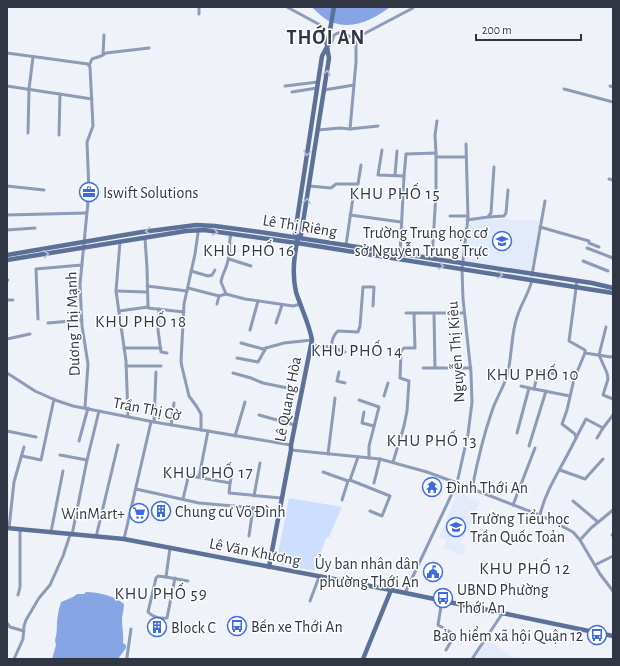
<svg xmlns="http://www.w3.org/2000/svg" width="620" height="666" font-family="'Alegreya Sans',sans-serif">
<rect width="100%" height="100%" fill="#eff2f9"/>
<g fill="#e3ebfb">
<path d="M488,219H504L540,221L531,272L464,262L470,221Z"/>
<path d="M459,493L480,501L474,515L476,516L460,543L466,548L462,555L443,548L447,541L439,537L457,494Z"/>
<path d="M487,639L488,640L515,658L514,659H475Z"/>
</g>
<path fill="#cedeff" d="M289,498L342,507L329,537L326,538L314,571L276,563Z"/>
<g fill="#87a5e4">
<path d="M312,7L346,8L390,7C373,20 351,31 329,21C323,18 317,12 312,7Z"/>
<path d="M86,592C98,592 115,596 124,604C124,610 122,615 122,620C122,627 124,636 123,643L126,645V648L118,659H52L56,645L55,640C58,632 56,623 58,615C58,611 60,606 61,602L73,597L77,594H84Z"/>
</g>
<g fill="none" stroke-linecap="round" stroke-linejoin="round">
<g stroke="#8d9bb6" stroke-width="3">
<path d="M287,7L322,26L324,40L327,47L331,44L334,35L338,33L356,38L413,8V7"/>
<path d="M199,14V7"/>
<path d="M7,53L88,64L90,67L93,126L87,142L89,192L80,284L82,326L88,364L85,407"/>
<path d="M103,55L104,35"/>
<path d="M89,66L92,59L101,56L106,53L149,48"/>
<path d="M7,86L92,99"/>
<path d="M285,86L318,82"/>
<path d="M610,86L613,87"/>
<path d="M564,89L613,102"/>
<path d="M324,90L354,85"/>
<path d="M292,92L317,88"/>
<path d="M350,129L356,62V38"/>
<path d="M318,130L340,128L350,129L378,126"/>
<path d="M28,133L29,89L33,57"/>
<path d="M59,135L60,94"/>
<path d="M382,150L378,175L404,176L400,254"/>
<path d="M436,153L435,135L437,121"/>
<path d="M436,157H466"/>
<path d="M395,175L397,151"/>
<path d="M404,176L406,154L436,153V193L432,259"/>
<path d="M609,179L613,180"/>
<path d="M7,186L44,190"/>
<path d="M309,186L331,188L336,184H358L361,165"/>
<path d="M7,215L86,213"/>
<path d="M350,215L401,222"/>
<path d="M450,216H468"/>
<path d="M488,217L504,216L506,213L508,190"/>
<path d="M467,220L488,217L491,213L494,167"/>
<path d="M540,227L589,241"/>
<path d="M7,230L35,228"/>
<path d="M197,230L198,233L195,254L184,304L181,361L182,367L189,396L197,407L201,414V430"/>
<path d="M145,238L147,268L148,307"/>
<path d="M120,242L116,291L126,361L128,417"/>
<path d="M589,243L599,247"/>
<path d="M346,245L354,191"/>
<path d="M587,248L613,258"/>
<path d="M229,259L251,266"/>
<path d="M583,261L608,271"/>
<path d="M191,271L208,276L212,275L215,270"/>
<path d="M532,275L545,201"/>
<path d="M7,281L8,280"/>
<path d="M147,286L187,291"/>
<path d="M188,288L219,296L226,294L245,299L293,306L301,304"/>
<path d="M116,291L147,292"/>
<path d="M226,294L221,282C222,274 227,268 228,260C231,250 228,244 231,234"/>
<path d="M7,300H13"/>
<path d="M217,304L219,296"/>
<path d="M148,307V308L184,312"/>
<path d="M159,309L158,330L161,352L167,353"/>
<path d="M119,311L148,307"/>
<path d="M406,313H464"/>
<path d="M434,313L435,368"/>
<path d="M38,319L36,269L82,265"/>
<path d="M48,323L82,320"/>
<path d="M276,323L282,305"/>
<path d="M606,327L599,355L607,373L608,379L603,395L613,399"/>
<path d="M250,330L258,301"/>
<path d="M7,339L30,334"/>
<path d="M241,343L263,349L266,348"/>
<path d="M311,345L331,347C332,341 333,335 338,331L358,332L360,326L363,287H374L373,306"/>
<path d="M331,347L345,352"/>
<path d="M124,348H161"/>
<path d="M585,353L611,357L613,356"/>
<path d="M237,358L258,362L266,348L284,343L312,340"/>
<path d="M126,366H161"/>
<path d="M423,368H471"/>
<path d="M339,372L337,381L345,383"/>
<path d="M7,373L35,391L55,400L73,406L154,422L291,445"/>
<path d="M233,373L251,378L263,383L302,391"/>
<path d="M521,386L529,388"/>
<path d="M534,389L538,372L556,374"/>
<path d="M384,396L388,383"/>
<path d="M359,400L379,407L369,446V458"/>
<path d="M364,412L362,423L374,426"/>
<path d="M259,415L295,425"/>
<path d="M154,422L156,372"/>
<path d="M171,425L174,403"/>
<path d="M7,431L36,437"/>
<path d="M517,433L529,388L570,396"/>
<path d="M235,436L245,402"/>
<path d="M576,438L586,419L603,428L613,415"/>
<path d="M597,438L603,428"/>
<path d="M79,441L88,408"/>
<path d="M529,446L546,391"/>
<path d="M291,450L380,459L427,472L457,483L542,516L573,532L580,540L600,574L613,591"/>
<path d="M328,454L335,398"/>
<path d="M60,455L87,460"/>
<path d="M22,456L41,460L54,399"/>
<path d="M358,457L350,480L390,496L382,516L370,511"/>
<path d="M393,462L404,426L407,411L409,381L400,378L401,351L404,348H415L414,315L416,313"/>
<path d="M560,470L585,479L603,459"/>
<path d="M323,472L348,481L350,480"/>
<path d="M199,477L208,431"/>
<path d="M230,483L232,473"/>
<path d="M374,483L380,459"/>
<path d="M136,489L199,503L279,510"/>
<path d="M472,489C477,463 483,437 492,411C496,398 505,386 508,372C512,354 511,335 517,317C521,304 529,293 532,280"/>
<path d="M254,496L260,463"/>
<path d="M183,499L188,478L191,476L230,483L229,493L281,498"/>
<path d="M342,500L348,481"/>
<path d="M573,501L598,522"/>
<path d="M513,505L535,448"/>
<path d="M540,515C546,488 564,464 576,438L575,434L562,424L567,410L574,379L585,353V350L569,341L577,281"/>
<path d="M9,528L14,482L24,447"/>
<path d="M51,532L63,471"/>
<path d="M72,535L87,460L99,411"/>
<path d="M612,535L613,534"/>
<path d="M249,536L253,508"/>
<path d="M96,537L118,445"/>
<path d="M124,539L151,422"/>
<path d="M580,540L591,528L613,510"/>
<path d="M170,548L166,577L158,576L156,578L148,612C153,617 159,619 167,618L175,578"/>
<path d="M595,565L613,556"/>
<path d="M166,577L188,581"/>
<path d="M405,593L457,483L468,434L472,402L471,373L463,299L462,269L468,218L466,144"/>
<path d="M18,595L20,587V529"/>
<path d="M442,600L438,625L455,635L446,650"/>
<path d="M310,601L319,577"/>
<path d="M7,623L10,627L24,631"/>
<path d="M14,659L23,639L24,626L26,620L39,598L50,585L63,556L70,535"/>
<path d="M127,659V657L131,629"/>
<path d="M472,659L502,614"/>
</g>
<g stroke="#5d7098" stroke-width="4.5">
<path d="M298,238L295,233L322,56L327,47"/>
<path d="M7,255L142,232L196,225L215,226L260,232L592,283L613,288"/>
<path d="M7,260L186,231L204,230L297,243L613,293"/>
<path d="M7,528L124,539L391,590L613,636"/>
<path d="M269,567L291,450V445L312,340C309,323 301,308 296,292C292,275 294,255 298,238L301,235L329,58L327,47L334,7"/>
<path d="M363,659L391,590"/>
</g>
</g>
<defs><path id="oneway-chevron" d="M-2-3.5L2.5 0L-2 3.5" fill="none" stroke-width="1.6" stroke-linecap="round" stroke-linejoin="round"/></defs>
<g stroke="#b6bfd1">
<use href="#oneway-chevron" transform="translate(327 73) rotate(-83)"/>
<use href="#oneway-chevron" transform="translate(307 153) rotate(99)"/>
<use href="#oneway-chevron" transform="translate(307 201) rotate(-81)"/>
<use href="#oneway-chevron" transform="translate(148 231) rotate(172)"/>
<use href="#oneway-chevron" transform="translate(215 232) rotate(9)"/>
<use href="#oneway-chevron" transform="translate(46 254) rotate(-9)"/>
<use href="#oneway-chevron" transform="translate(441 266) rotate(9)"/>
<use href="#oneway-chevron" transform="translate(500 275) rotate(9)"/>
</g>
<defs>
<g id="office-ring" transform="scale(1)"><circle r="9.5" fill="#fff" stroke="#3d6cdd" stroke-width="1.5"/><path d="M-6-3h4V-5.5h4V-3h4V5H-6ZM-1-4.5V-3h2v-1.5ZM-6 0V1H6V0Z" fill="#3d6cdd"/></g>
<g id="school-ring" transform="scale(1)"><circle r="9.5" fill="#fff" stroke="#3d6cdd" stroke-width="1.5"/><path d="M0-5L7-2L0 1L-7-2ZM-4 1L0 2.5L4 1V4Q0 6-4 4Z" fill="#3d6cdd"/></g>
<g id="temple-ring" transform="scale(1)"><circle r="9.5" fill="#fff" stroke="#3d6cdd" stroke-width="1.5"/><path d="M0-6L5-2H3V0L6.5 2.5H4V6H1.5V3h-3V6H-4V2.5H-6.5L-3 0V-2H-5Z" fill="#3d6cdd"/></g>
<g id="building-ring" transform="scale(1)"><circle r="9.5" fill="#fff" stroke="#3d6cdd" stroke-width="1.5"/><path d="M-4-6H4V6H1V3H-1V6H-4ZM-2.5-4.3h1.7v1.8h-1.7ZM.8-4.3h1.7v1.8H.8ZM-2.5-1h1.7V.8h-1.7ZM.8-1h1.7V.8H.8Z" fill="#3d6cdd"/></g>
<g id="supermarket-ring" transform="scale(1)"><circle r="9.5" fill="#fff" stroke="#3d6cdd" stroke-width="1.5"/><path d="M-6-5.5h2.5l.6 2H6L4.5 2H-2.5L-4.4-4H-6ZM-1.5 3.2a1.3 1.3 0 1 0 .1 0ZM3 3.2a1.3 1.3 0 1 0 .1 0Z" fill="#3d6cdd"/></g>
<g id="civic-ring" transform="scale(1)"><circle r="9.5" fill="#fff" stroke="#3d6cdd" stroke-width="1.5"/><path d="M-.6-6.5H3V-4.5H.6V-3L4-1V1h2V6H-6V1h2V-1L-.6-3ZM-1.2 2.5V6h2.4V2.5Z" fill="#3d6cdd"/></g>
<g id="bus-ring" transform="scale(1)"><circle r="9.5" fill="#fff" stroke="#3d6cdd" stroke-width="1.5"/><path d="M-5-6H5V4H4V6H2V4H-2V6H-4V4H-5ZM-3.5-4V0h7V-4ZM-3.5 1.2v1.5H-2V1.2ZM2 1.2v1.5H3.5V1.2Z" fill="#3d6cdd"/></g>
</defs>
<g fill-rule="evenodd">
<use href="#office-ring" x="89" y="192"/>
<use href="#school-ring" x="502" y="241"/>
<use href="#temple-ring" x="432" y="487"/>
<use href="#building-ring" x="161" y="511"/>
<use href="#supermarket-ring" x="139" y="513"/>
<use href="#school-ring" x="456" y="527"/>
<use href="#civic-ring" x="433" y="572"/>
<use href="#bus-ring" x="443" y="598"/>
<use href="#bus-ring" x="237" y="626"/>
<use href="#building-ring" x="157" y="627"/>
<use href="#bus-ring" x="597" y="635"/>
</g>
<g text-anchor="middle" stroke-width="3" stroke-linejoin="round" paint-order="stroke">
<g font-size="16" fill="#303643" stroke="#fff" text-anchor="start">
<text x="103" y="198">Iswift Solutions</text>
<text x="488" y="238" text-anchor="end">Trường Trung học cơ<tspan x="488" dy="18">sở Nguyễn Trung Trực</tspan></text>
<text x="446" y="493">Đình Thới An</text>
<text x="175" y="517">Chung cư Võ Đình</text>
<text x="125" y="519" text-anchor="end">WinMart+</text>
<text x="470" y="524">Trường Tiểu học<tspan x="470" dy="18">Trần Quốc Toản</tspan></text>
<text x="419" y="569" text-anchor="end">Ủy ban nhân dân<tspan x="419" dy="18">phường Thới An</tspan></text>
<text x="457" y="595">UBND Phường<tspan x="457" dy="18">Thới An</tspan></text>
<text x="251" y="632">Bến xe Thới An</text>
<text x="171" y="633">Block C</text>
<text x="583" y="641" text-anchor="end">Bảo hiểm xã hội Quận 12</text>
</g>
<g font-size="16" fill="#303643" stroke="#fff">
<text transform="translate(300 225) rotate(9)" y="6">Lê Thị Riêng</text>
<text transform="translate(72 324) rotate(-92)" y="6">Dương Thị Mạnh</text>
<text transform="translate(455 352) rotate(-94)" y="6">Nguyễn Thị Kiêu</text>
<text transform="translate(287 399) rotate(-79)" y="6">Lê Quang Hòa</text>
<text transform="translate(147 408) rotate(11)" y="6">Trần Thị Cờ</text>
<text transform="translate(255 551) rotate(11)" y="6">Lê Văn Khương</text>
</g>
<g font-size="17" letter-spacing="1" fill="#303643" stroke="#fff">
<text x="395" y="199">KHU PHỐ 15</text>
<text x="249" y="256">KHU PHỐ 16</text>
<text x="141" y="327">KHU PHỐ 18</text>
<text x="357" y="356">KHU PHỐ 14</text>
<text x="533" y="380">KHU PHỐ 10</text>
<text x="432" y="446">KHU PHỐ 13</text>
<text x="208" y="478">KHU PHỐ 17</text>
<text x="525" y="574">KHU PHỐ 12</text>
<text x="161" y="599">KHU PHỐ 59</text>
</g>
<g font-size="20" font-weight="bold" letter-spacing="1" fill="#303643" stroke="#fff">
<text x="326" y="44">THỚI AN</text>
</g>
</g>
<rect width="620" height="666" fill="none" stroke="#303643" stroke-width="16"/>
<path d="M476 34v6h105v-6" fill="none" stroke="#303643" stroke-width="2"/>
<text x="482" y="34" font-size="12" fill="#303643" stroke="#ffffff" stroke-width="3" paint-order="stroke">200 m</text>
</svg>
